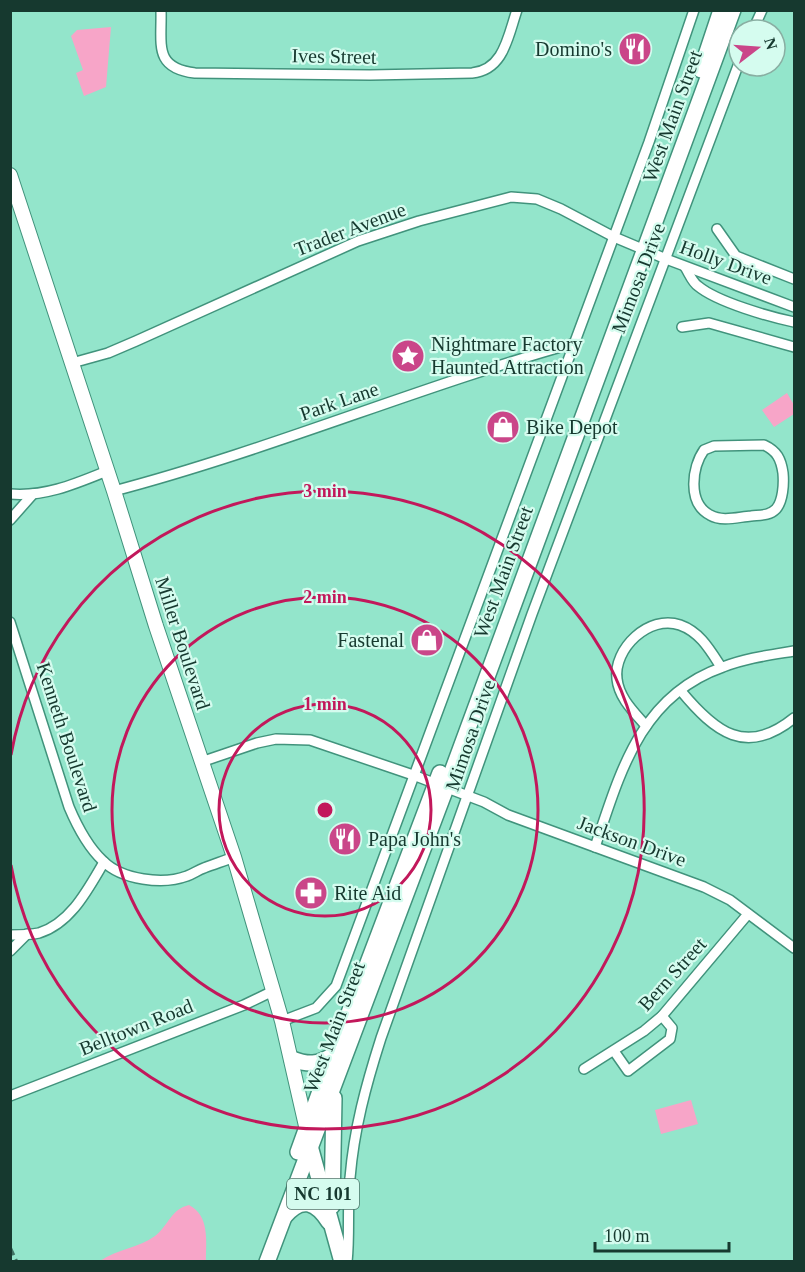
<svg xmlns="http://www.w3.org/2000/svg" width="805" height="1272" font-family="Georgia,serif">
<rect width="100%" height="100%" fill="#93e5cb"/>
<g fill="#f7a5c8">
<path d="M111,27L106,87L84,96L76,73L83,70L71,36L77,30Z"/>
<path d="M787,393L794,405V414L774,427L762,410Z"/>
<path d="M691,1100L698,1124L661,1134L655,1110Z"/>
<path d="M189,1205C210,1216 206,1241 206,1261H100C117,1249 139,1248 155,1236C169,1225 171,1209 189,1205Z"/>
</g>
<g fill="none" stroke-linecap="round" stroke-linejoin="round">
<g stroke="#41937c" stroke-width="12">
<g id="street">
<path d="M161,10C162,44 153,68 195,73L370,75L472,73C504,70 508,36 517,10"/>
<path d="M753,30L762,10"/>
<path d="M717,229L736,256L794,279"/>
<path d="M685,267C689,273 692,282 698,286C717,302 770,317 794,322"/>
<path d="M682,327L709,323L794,347"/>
<path d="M72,363L108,353L136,341L358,241L419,221L511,197L537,199L561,209L614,237L666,259L794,307"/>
<path d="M764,445C777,451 781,459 783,473C784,484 783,501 776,509C769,516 760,515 751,516C738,517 722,522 710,515C687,503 692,467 704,450L714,446Z"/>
<path d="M114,491C270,450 420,386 575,343"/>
<path d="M10,494C45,497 75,484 107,471"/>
<path d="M10,520L33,494"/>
<path d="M10,622L69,807C77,826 88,847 103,861C122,880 163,885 187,876C193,874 198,870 204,868C214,864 224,861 234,857"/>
<path d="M681,691C715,732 746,757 794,718"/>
<path d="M646,726C634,712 619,698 617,679C613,649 649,614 680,625C700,632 710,650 721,667"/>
<path d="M201,762L257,743L276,739L310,740L413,775L484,802L508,815L704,887L730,900L794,948"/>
<path d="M595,847C620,773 640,696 723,667C746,658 770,655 794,651"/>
<path d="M10,935C20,935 30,935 39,933C71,923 88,889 104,862"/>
<path d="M10,951L27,934"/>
<path d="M282,1021L316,1008L336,986L649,142L694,10"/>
<path d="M614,1051L628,1071L670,1039L672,1028L662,1016"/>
<path d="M584,1069L644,1031L662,1016L748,914"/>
<path d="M10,1096L244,1005L273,991"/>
<path d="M347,1262C350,1234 347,1206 350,1178C354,1129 366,1085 381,1038L532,614L739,63"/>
</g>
</g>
<g stroke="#41937c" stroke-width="16">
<path id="secondary" d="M10,175L114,491L156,626L234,857L282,1021L306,1126"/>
</g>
<g stroke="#41937c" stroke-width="18">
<g id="primary">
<path d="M701,70L721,10"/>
<path d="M292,1059C308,1065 318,1065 333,1055"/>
<path d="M310,1146L342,1262"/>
<path d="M298,1152L333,1055L440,773"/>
<path d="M332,1206L334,1098"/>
<path d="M285,1216C302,1196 316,1202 329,1222"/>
<path d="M267,1262L446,788L733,10"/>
</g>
</g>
<use href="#street" stroke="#fff" stroke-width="9"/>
<use href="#secondary" stroke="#fff" stroke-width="14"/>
<use href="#primary" stroke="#fff" stroke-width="15"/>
<path stroke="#407364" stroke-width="3" stroke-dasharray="9 4.5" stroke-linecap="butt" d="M10,1247L17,1262"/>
</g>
<g fill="none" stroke="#c2185b" stroke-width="3">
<circle cx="325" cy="810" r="106"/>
<circle cx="325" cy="810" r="213"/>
<path d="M11 755A319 319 0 1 1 11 865"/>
</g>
<defs>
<g id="restaurant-disc" transform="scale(1.725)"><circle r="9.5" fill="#ca4689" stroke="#d5fcef"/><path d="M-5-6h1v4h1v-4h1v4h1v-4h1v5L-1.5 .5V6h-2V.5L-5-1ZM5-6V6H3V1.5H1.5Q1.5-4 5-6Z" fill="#fff"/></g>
<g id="sight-disc" transform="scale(1.725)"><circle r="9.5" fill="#ca4689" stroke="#d5fcef"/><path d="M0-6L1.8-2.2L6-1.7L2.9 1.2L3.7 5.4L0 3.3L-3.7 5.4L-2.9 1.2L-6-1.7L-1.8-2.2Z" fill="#fff"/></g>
<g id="shop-disc" transform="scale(1.725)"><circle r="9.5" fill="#ca4689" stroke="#d5fcef"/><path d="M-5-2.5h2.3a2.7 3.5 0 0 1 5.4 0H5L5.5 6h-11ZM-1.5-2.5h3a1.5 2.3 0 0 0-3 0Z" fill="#fff"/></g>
<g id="pharmacy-disc" transform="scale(1.725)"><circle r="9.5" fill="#ca4689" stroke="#d5fcef"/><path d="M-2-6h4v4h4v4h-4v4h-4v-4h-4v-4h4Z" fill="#fff"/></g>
</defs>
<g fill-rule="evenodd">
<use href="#restaurant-disc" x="635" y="49"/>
<use href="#sight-disc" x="408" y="356"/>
<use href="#shop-disc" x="503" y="427"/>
<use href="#shop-disc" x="427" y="640"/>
<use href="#restaurant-disc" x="345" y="839"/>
<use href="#pharmacy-disc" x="311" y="893"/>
</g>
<g text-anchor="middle" stroke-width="4.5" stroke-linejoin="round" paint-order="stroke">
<rect fill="#d5fcef" stroke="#4f7469" stroke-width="1.5" x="287" y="1179" width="72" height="30" rx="4.5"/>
<g font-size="18" font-weight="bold" fill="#16392f">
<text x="323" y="1200">NC 101</text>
</g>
<g font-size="20" fill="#16392f" stroke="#d5fcef" text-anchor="start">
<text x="612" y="56" text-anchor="end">Domino's</text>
<text x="431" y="351">Nightmare Factory<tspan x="431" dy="23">Haunted Attraction</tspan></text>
<text x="526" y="434">Bike Depot</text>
<text x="404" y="647" text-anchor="end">Fastenal</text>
<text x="368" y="846">Papa John's</text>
<text x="334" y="900">Rite Aid</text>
</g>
<g font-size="20" fill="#16392f" stroke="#d5fcef">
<text transform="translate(334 56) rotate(1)" y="7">Ives Street</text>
<text transform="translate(672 116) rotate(-70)" y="7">West Main Street</text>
<text transform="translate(350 229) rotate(-21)" y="7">Trader Avenue</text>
<text transform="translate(726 262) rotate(20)" y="7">Holly Drive</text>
<text transform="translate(638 278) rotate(-69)" y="7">Mimosa Drive</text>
<text transform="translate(339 401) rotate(-19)" y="7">Park Lane</text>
<text transform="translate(503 572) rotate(-70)" y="7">West Main Street</text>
<text transform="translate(183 643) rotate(72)" y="7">Miller Boulevard</text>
<text transform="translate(470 735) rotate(-71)" y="7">Mimosa Drive</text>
<text transform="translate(67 737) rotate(72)" y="7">Kenneth Boulevard</text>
<text transform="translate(632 841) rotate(20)" y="7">Jackson Drive</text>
<text transform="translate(672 974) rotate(-48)" y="7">Bern Street</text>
<text transform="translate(136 1027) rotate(-22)" y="7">Belltown Road</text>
<text transform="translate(334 1027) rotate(-69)" y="7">West Main Street</text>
</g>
</g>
<circle cx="325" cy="810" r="9" fill="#c2185b" stroke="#d5fcef" stroke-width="3"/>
<g font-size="18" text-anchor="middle" font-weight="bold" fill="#c2185b" stroke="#d5fcef" stroke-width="4.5" stroke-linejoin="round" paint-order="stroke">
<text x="325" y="497">3 min</text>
<text x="325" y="603">2 min</text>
<text x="325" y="710">1 min</text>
</g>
<rect width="805" height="1272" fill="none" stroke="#16392f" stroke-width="24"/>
<g transform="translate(757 48) rotate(73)"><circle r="28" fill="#d5fcef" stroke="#89aea2" stroke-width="1.5"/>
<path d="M0-4.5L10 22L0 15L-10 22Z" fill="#ca4689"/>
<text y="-9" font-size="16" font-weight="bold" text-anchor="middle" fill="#16392f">N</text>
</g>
<path d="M595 1242v9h134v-9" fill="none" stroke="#16392f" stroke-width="3"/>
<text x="604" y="1242" font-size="18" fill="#16392f" stroke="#d5fcef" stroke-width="4.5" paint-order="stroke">100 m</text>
</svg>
